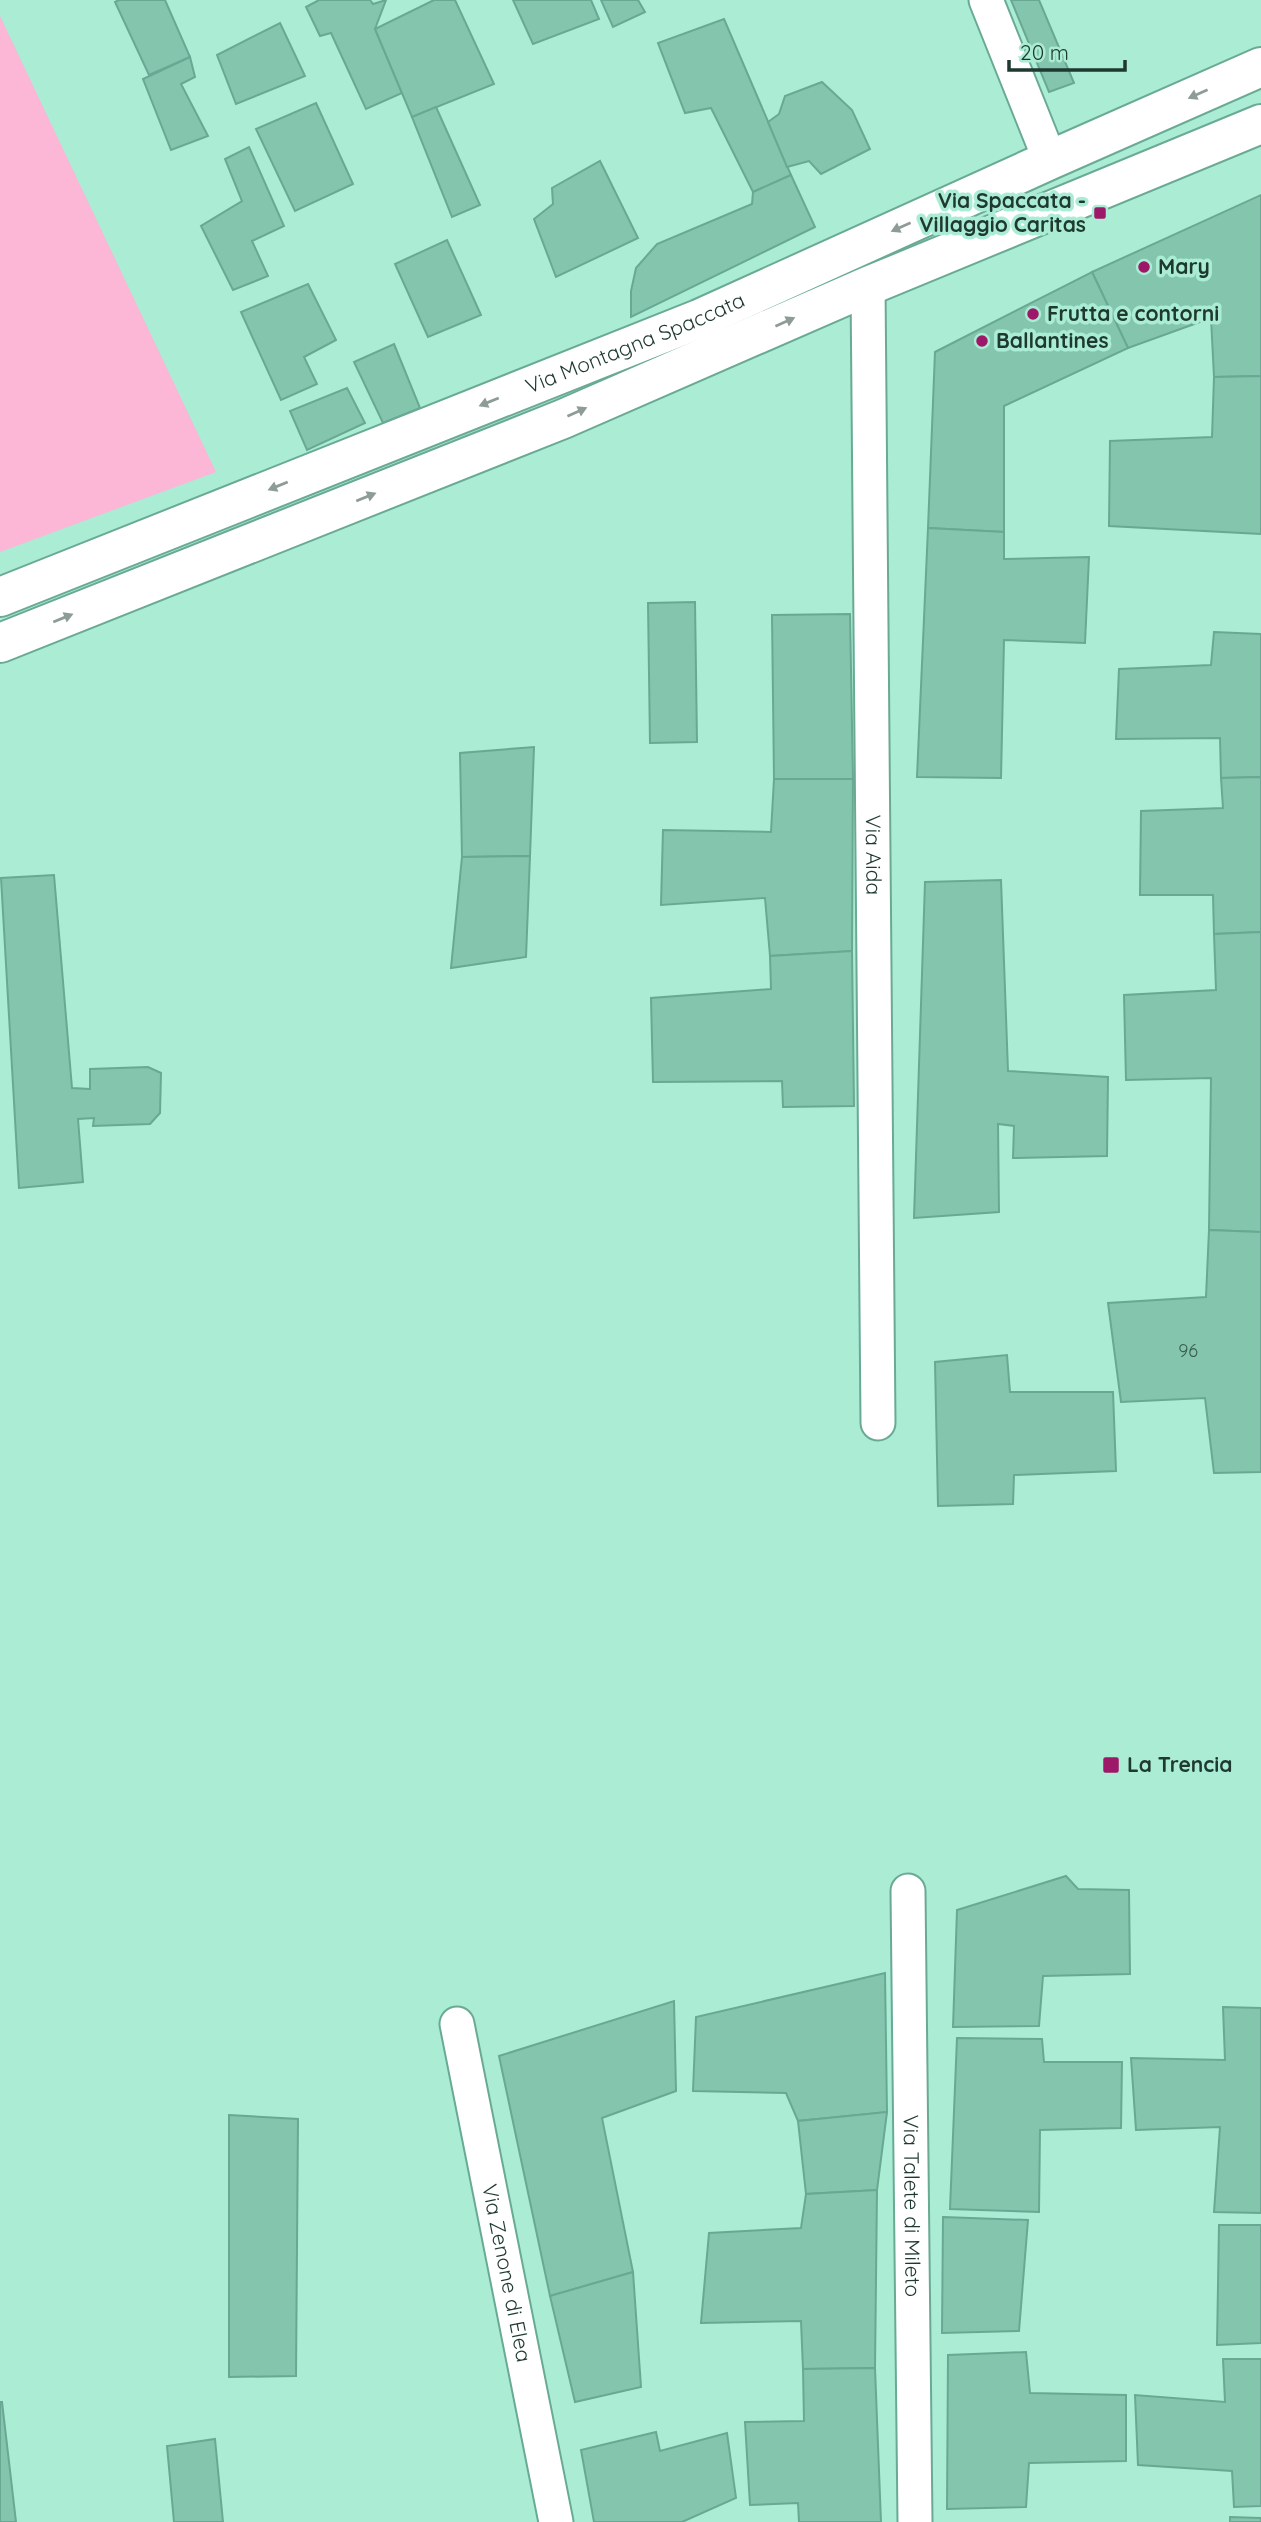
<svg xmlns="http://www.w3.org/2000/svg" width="1261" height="2522" font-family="Quicksand,sans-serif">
<rect width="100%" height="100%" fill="#aaecd4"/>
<path fill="#fcb6d6" d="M0,16L216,472L0,552Z"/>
<g fill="#84c5ae" stroke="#69a993" stroke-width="2">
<path d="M119,0H165L190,57L149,75L115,2Z"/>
<path d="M319,0H370L373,4L386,0L375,29L402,93L366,109L331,33L320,36L306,7Z"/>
<path d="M434,0H455L494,84L412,117L375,29Z"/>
<path d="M513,0H591L599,19L533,44Z"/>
<path d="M601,0H638L645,12L613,27Z"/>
<path d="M1011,0H1039L1074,83L1049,92Z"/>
<path d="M724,19L791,175L753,192L711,108L685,113L658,43Z"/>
<path d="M280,23L305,76L236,104L217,55Z"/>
<path d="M190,57L195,77L181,84L208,136L171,150L143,79Z"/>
<path d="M822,82L852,110L870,149L821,174L809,161L787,167L768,122L779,114L785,96Z"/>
<path d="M316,103L353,184L295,211L256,129Z"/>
<path d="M436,107L480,205L452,217L412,117Z"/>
<path d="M249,147L284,226L252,241L268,276L233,290L201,226L242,201L225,159Z"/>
<path d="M600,161L638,238L556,277L534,219L553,204L552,188Z"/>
<path d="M791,175L815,227L631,317V291L636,268L657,244L752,204L753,192Z"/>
<path d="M1261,195V376L1214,377L1211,318L1128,348L1092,272Z"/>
<path d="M447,240L481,315L428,337L395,264Z"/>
<path d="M1092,272L1128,348L1004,406V532L928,528L935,352Z"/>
<path d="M308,284L336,340L304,357L317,384L281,400L241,312Z"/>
<path d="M394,344L420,408L383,423L354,362Z"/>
<path d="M1261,376V534L1109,526L1110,441L1212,437L1214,377Z"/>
<path d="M347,388L365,423L307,450L290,411Z"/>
<path d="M928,528L1004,532V559L1089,557L1085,643L1004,640L1001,778L917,777Z"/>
<path d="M695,602L697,742L650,743L648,603Z"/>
<path d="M850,614L853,779H774L772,615Z"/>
<path d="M1214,632L1261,634V777L1221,778L1220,738L1116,739L1119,669L1211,665Z"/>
<path d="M534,747L530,856L462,857L460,753Z"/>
<path d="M1261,777V932L1214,934L1213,895H1140L1141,811L1223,808L1221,778Z"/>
<path d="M774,779H853L852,951L770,956L765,898L661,905L663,830L771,832Z"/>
<path d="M530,856L526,957L451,968L462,857Z"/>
<path d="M54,875L72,1088L90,1089V1069L148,1067L161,1073L160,1113L150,1124L93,1126L94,1118L78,1119L83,1182L19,1188L1,878Z"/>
<path d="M1001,880L1008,1071L1108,1077L1107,1156L1013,1158L1014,1126L998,1124L999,1212L914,1218L925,882Z"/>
<path d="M1261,932V1232L1209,1230L1211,1078L1126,1080L1124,995L1216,990L1214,934Z"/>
<path d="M852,951L854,1106L783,1107L782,1081L653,1082L651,998L771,989L770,956Z"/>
<path d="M1209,1230L1261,1232V1472L1214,1473L1205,1398L1121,1402L1108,1303L1206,1297Z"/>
<path d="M1007,1355L1010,1392H1113L1116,1471L1014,1475L1013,1504L938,1506L935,1362Z"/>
<path d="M1066,1876L1078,1889L1129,1890L1130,1974L1043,1976L1039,2026L953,2027L957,1910Z"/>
<path d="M885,1973L887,2112L798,2121L786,2093L693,2091L696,2017Z"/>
<path d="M674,2001L676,2091L602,2118L633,2272L550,2296L499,2056Z"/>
<path d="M1223,2007L1261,2008V2213L1214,2212L1220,2127L1136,2130L1131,2058L1225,2060Z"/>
<path d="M957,2038L1042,2039L1044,2062H1122L1121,2128L1040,2130L1039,2212L950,2209Z"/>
<path d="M887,2112L877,2190L806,2194L798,2121Z"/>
<path d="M229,2115L298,2119L296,2376L229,2377Z"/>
<path d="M877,2190L875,2368L803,2369L801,2321L701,2323L709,2233L801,2228L806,2194Z"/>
<path d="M943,2217L1028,2220L1019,2331L942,2333Z"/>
<path d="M1219,2225H1261V2343L1217,2345Z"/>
<path d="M633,2272L641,2387L575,2402L550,2296Z"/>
<path d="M1026,2352L1030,2393L1126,2395V2461L1029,2463L1026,2507L947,2509L948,2355Z"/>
<path d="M1223,2359H1261V2506L1234,2507L1232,2471L1138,2465L1135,2395L1225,2402Z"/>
<path d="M875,2368L881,2522H799L798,2503L750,2505L745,2422L804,2421L803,2369Z"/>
<path d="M0,2402H2L16,2522H0Z"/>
<path d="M656,2432L660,2451L727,2433L736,2498L682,2522H594L581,2450Z"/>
<path d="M215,2439L223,2522H174L167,2446Z"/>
<path d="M1230,2517L1261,2518V2522H1230Z"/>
</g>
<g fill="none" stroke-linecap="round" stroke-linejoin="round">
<g stroke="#6aaa94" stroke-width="37">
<g id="minor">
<path d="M986,0L1050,160"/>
<path id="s1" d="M868,286L878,1423"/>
<path id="s2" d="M908,1891L915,2522"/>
<path id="s3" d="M457,2024L556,2522"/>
</g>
</g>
<g stroke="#6aaa94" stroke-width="42">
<g id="secondary">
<path id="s4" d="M0,597L699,319L1050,160L1261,67"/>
<path d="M0,643L563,419L868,286L1261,124"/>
</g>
</g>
<use href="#minor" stroke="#fff" stroke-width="33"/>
<use href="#secondary" stroke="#fff" stroke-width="38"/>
</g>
<defs><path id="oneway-solid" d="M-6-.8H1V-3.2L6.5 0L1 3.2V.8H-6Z" transform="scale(1.75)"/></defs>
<g fill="#8e9c97">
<use href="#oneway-solid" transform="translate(1198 94) rotate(156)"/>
<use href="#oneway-solid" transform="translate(901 227) rotate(156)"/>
<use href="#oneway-solid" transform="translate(785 322) rotate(-24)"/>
<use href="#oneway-solid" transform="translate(489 402) rotate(158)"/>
<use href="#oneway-solid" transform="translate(577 412) rotate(-24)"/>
<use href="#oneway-solid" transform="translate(278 486) rotate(158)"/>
<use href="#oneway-solid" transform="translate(366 497) rotate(-22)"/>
<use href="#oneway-solid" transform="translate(63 618) rotate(-22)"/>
</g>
<g fill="#9e1869" stroke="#aaecd4" stroke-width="2.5">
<rect x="1093" y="206" width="14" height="14" rx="3.5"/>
<circle cx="1144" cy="267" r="7"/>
<circle cx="1033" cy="314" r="7"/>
<circle cx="982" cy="341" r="7"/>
<rect x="1102" y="1756" width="18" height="18" rx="3.5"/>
</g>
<g text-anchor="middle" stroke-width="7" stroke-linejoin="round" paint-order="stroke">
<g font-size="18" fill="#385c4f">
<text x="1188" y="1357">96</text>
</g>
<g font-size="21" font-weight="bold" fill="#1e392f" stroke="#aaecd4" text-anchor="start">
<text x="1086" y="208" text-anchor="end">Via Spaccata -<tspan x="1086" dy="24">Villaggio Caritas</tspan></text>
<text x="1158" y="274">Mary</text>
<text x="1047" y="321">Frutta e contorni</text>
<text x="996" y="348">Ballantines</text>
<text x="1127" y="1772">La Trencia</text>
</g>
<g font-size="21" fill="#1e392f" stroke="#aaecd4">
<text dy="7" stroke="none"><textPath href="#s4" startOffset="684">Via Montagna Spaccata</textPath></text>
<text dy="7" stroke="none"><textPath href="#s1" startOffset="569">Via Aida</textPath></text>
<text dy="7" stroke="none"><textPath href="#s2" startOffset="315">Via Talete di Mileto</textPath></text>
<text dy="7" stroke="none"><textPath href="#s3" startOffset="254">Via Zenone di Elea</textPath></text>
</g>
</g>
<path d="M1009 60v10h116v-10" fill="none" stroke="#1e392f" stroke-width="3.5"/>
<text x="1020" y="60" font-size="21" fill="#1e392f" stroke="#aaecd4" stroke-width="5" paint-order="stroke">20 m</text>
</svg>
